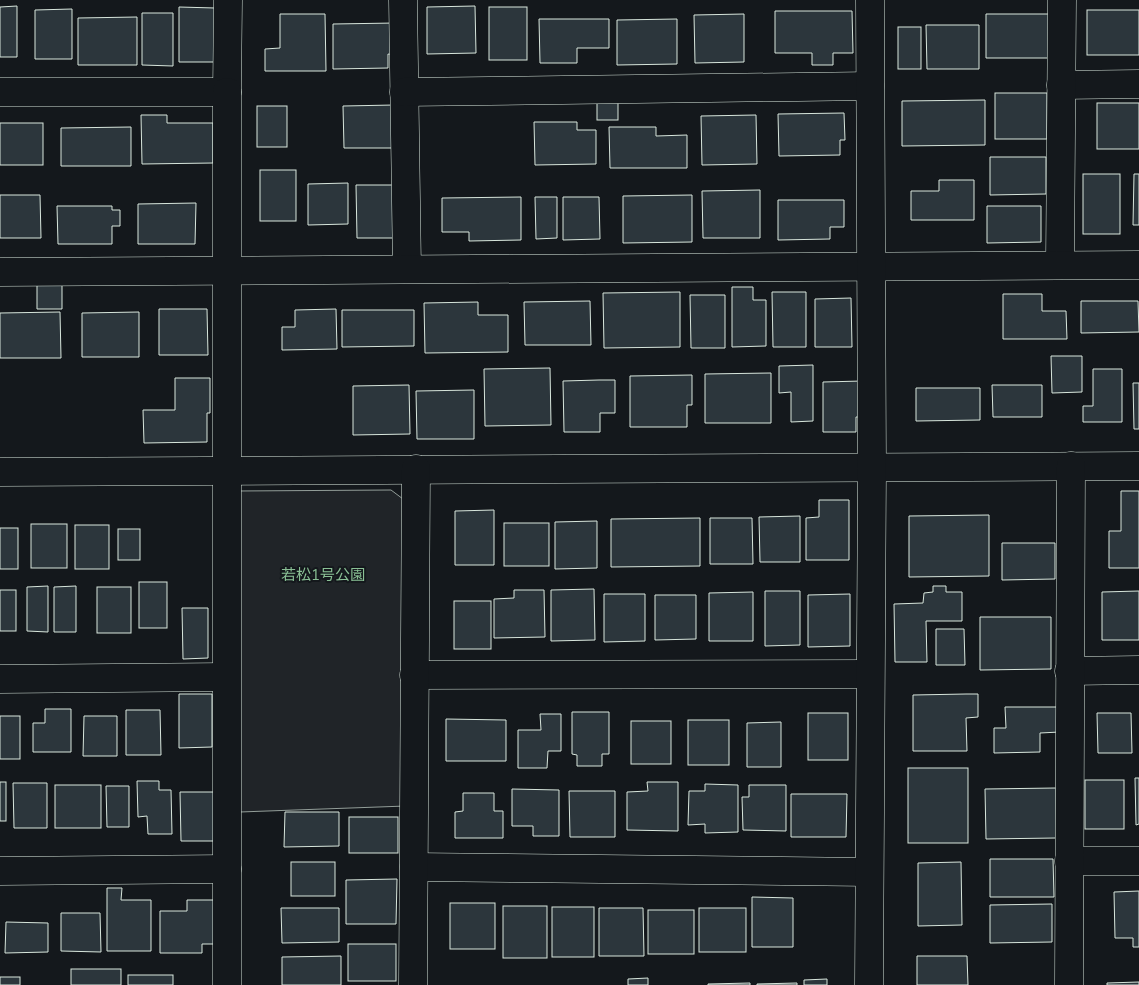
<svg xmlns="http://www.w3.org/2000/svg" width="1139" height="985" font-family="'Nunito Sans','Noto Sans JP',sans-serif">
<rect width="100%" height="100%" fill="#14181c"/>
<path fill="#202428" stroke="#939e99" d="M391,490L407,502L406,806L240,812L237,491Z"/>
<g fill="#2c363c" stroke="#d8e6dc">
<path d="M17,6V57H0V7Z"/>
<path d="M475,6L476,53L427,54V7Z"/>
<path d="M179,7L215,8V62H179Z"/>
<rect x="489" y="7" width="38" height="53"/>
<path d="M72,9V59H35V10Z"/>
<rect x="1087" y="10" width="52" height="45"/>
<path d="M775,11H852L853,53H833V65H812V53H775Z"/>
<path d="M142,13H173V66L142,65Z"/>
<path d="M280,14H325L326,71H265V49L280,48Z"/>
<path d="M744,14V62L695,63L694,15Z"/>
<path d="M986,14H1052L1051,58H986Z"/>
<path d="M137,17V65H78V18Z"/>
<path d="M539,19H609V48H577V63H540Z"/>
<path d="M677,19V64L617,65V20Z"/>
<path d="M395,23V55L388,54V68L333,69V24Z"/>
<path d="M926,25H979V69H927Z"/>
<rect x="898" y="27" width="23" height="42"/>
<rect x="995" y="93" width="52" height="46"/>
<rect x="597" y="98" width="21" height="22"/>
<path d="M985,100V145L902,146V101Z"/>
<rect x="1097" y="103" width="42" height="46"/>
<path d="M394,105L395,148H344L343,106Z"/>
<rect x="257" y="106" width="30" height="41"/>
<path d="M844,113L845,140H840V155L779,156L778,114Z"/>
<path d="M141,115H167V123H213V163L142,164Z"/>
<path d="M756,115L757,164L702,165L701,116Z"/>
<path d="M534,122H577V130H596V164L535,165Z"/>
<rect x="0" y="123" width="43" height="42"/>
<path d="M131,127V166H61V128Z"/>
<path d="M609,127H656V136L687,135V168H610Z"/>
<path d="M990,157H1046V194L990,195Z"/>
<rect x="260" y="170" width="36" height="51"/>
<rect x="1083" y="174" width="37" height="60"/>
<path d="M1134,174H1139V225H1133Z"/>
<path d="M939,180H974V220H911V191H939Z"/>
<path d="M348,183V224L308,225V184Z"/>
<path d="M356,185H397V238H357Z"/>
<path d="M760,190V238H703L702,191Z"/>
<path d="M0,195H40L41,238H0Z"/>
<path d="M692,195V242L623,243V196Z"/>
<path d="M521,197V240L469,241V232H442V198Z"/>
<path d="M535,197H557V238L536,239Z"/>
<path d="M563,197H599L600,239L563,240Z"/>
<path d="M778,200H844V227H830V239L778,240Z"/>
<path d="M196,203L195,244H138V204Z"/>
<path d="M57,206H112V210H120V226H112V244H58Z"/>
<path d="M987,206H1041V242L987,243Z"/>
<path d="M62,284V309H37V285Z"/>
<path d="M732,287H753V300H766V346L732,347Z"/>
<path d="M680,292V347L604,348L603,293Z"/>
<path d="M772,292H806V347H773Z"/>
<path d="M1003,294H1042V311H1066L1067,339H1003Z"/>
<path d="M690,295H725V348H691Z"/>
<path d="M851,298L852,347H815V299Z"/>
<path d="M590,301L591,345H525L524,302Z"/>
<path d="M1081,301H1138L1139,332L1081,333Z"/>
<path d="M478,302V315H508V352L425,353L424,303Z"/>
<path d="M159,309H207L208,355H159Z"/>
<path d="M336,309L337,349L282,350V327H295V310Z"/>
<path d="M342,310H414V346L342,347Z"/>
<path d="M60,312L61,358H0V313Z"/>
<path d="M139,312V357H82V313Z"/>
<path d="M1051,356H1082V392L1052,393Z"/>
<path d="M813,365V421L791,422V392L779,393V366Z"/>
<path d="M550,368L551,425L485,426L484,369Z"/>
<path d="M1093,369H1122V422H1083V406H1093Z"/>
<path d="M771,373V423H705V374Z"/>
<path d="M692,375V405H687V427H630V376Z"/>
<path d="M175,378H210V413H207V442L144,443L143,410H175Z"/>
<path d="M599,380H615V413H600V432H564L563,381Z"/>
<path d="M862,381V417H856V432H823V382Z"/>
<path d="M1133,383H1139V429H1134Z"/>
<path d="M409,385L410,434L353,435V386Z"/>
<path d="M992,385H1042V417H993Z"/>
<path d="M916,388H980V420L916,421Z"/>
<path d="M474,390V439H417L416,391Z"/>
<path d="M1121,491H1139V568H1109V531H1121Z"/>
<path d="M819,500H849V560H806V518L819,517Z"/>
<path d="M494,510V565H455V511Z"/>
<path d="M989,515V576L909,577V516Z"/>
<path d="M800,516V562H760L759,517Z"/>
<path d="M700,518V566L611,567V519Z"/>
<path d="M710,518H752L753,564H710Z"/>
<path d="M597,521V568L555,569V522Z"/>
<rect x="504" y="523" width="45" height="43"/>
<rect x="31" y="524" width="36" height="44"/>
<rect x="75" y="525" width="34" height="44"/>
<rect x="0" y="528" width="18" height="41"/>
<rect x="118" y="529" width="22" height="31"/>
<path d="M1002,543H1055V579L1002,580Z"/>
<rect x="139" y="582" width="28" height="46"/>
<path d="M48,586V632L27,631V587Z"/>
<path d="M76,586V632H54V587Z"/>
<path d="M933,586H946V592H962V621H926L927,662H895L894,604L923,603L924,593L933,592Z"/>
<rect x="97" y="587" width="34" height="46"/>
<path d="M594,589L595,640L551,641V590Z"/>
<rect x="0" y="590" width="16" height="41"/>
<path d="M514,590H544L545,637L494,638V599L514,598Z"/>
<path d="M765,591H800V645L765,646Z"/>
<path d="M1139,591V640H1102V592Z"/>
<path d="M753,592V641H709V593Z"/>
<path d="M604,594H645V641L604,642Z"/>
<path d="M850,594V646L808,647V595Z"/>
<path d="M655,595H696V639L655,640Z"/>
<rect x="454" y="601" width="37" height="48"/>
<path d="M182,608H208V658L183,659Z"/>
<path d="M980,617H1051V669L980,670Z"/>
<path d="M936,629H964L965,665H936Z"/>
<path d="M179,694H212V747L179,748Z"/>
<path d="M966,694H978V717L966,718L967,751H913V695Z"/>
<path d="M1005,707H1059L1060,732L1040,733V752L994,753V728H1006Z"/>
<path d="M45,709H71V752H33V723H45Z"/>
<path d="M126,710H160L161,755H126Z"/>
<path d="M572,712H609V754H602V766H577V755L572,754Z"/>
<rect x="808" y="713" width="40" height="47"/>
<path d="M1097,713H1131L1132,753H1098Z"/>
<path d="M540,714H561V751H548L547,768H518V730H541Z"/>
<rect x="0" y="716" width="20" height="43"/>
<path d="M84,716H117V756H83Z"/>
<path d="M446,719L506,720V761H446Z"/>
<rect x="688" y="720" width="41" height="45"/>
<rect x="631" y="721" width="40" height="43"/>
<path d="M781,722V767H747V723Z"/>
<rect x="908" y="768" width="60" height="75"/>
<path d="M1135,778H1139V824L1136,825Z"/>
<rect x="1085" y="780" width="39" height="49"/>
<path d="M137,781H159V790H171L172,834H148L147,816L138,817Z"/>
<rect x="0" y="782" width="6" height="39"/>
<path d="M647,782H678V831L627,830V792L648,791Z"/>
<path d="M13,783H47V828H14Z"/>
<path d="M705,784L738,785V832L705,833V824L688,825L689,791H705Z"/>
<rect x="55" y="785" width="46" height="43"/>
<path d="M749,785H786V831L743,830L742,797H749Z"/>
<path d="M106,786H129V827H107Z"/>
<path d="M1056,788V838L986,839L985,789Z"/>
<path d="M512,789L559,790V836H533V826H512Z"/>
<path d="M569,791H615V837H570Z"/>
<path d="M180,792H214V841H181Z"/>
<path d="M463,793H494V811H503V838H455V812L463,811Z"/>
<path d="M791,794H847L846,837H791Z"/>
<path d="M285,812H339V846L284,847Z"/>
<rect x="349" y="817" width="49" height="36"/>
<path d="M990,859H1053L1054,897H990Z"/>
<rect x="291" y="862" width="44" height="34"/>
<path d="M961,862L962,925L918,926V863Z"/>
<path d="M397,879L396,924H346V880Z"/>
<path d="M107,888H122L121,900H151V951H107Z"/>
<path d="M1139,891V947H1133V938H1115L1114,892Z"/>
<path d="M752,897L793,898V947H752Z"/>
<path d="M187,900H218V944H202V953H160V911H187Z"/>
<rect x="450" y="903" width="45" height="46"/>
<path d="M1052,904V942L990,943V905Z"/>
<rect x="503" y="906" width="44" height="52"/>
<rect x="552" y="907" width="42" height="50"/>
<path d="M281,908H339V942L282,943Z"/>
<path d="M599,908H643L644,956H599Z"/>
<rect x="699" y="908" width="47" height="44"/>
<rect x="648" y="910" width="46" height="44"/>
<path d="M61,913H100L101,952L61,951Z"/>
<path d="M6,922L48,923V952L5,953Z"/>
<rect x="348" y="944" width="48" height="37"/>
<path d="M341,956V985H282V957Z"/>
<path d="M917,956H967L968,985H917Z"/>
<rect x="71" y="969" width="50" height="16"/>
<rect x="128" y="975" width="45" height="10"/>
<rect x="0" y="977" width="20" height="8"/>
<path d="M648,978V985H628V979Z"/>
<path d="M827,979V985H804V980Z"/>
<path d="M1139,982V985H1107V983Z"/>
<path d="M750,983V985H708V984Z"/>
<path d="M797,983V985H757V984Z"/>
</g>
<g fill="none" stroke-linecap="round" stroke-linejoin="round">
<g stroke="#d8e6dc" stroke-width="29">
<g id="minor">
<path d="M403,0L407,268"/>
<path d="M1061,85L1139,84"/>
<path d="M0,92H227L228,0"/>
<path d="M404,92L870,86"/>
<path d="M1060,265L1062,0"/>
<path d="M0,272L1139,265"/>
<path d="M0,472L1139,466"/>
<path d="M1069,671L1139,670"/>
<path d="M414,675L870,674"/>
<path d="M0,679L226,677"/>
<path d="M1069,861H1139"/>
<path d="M414,867L869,872"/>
<path d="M0,871L227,869"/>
<path d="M227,985V92"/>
<path d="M413,985L416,469"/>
<path d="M869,985L872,468L870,0"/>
<path d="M1069,985L1071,466"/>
</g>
</g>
<use href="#minor" stroke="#14181c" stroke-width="28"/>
</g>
<g text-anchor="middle" stroke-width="4" stroke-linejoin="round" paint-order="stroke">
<g font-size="15" fill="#8ac095" stroke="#14181c">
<text x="323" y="580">若松1号公園</text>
</g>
</g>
</svg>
